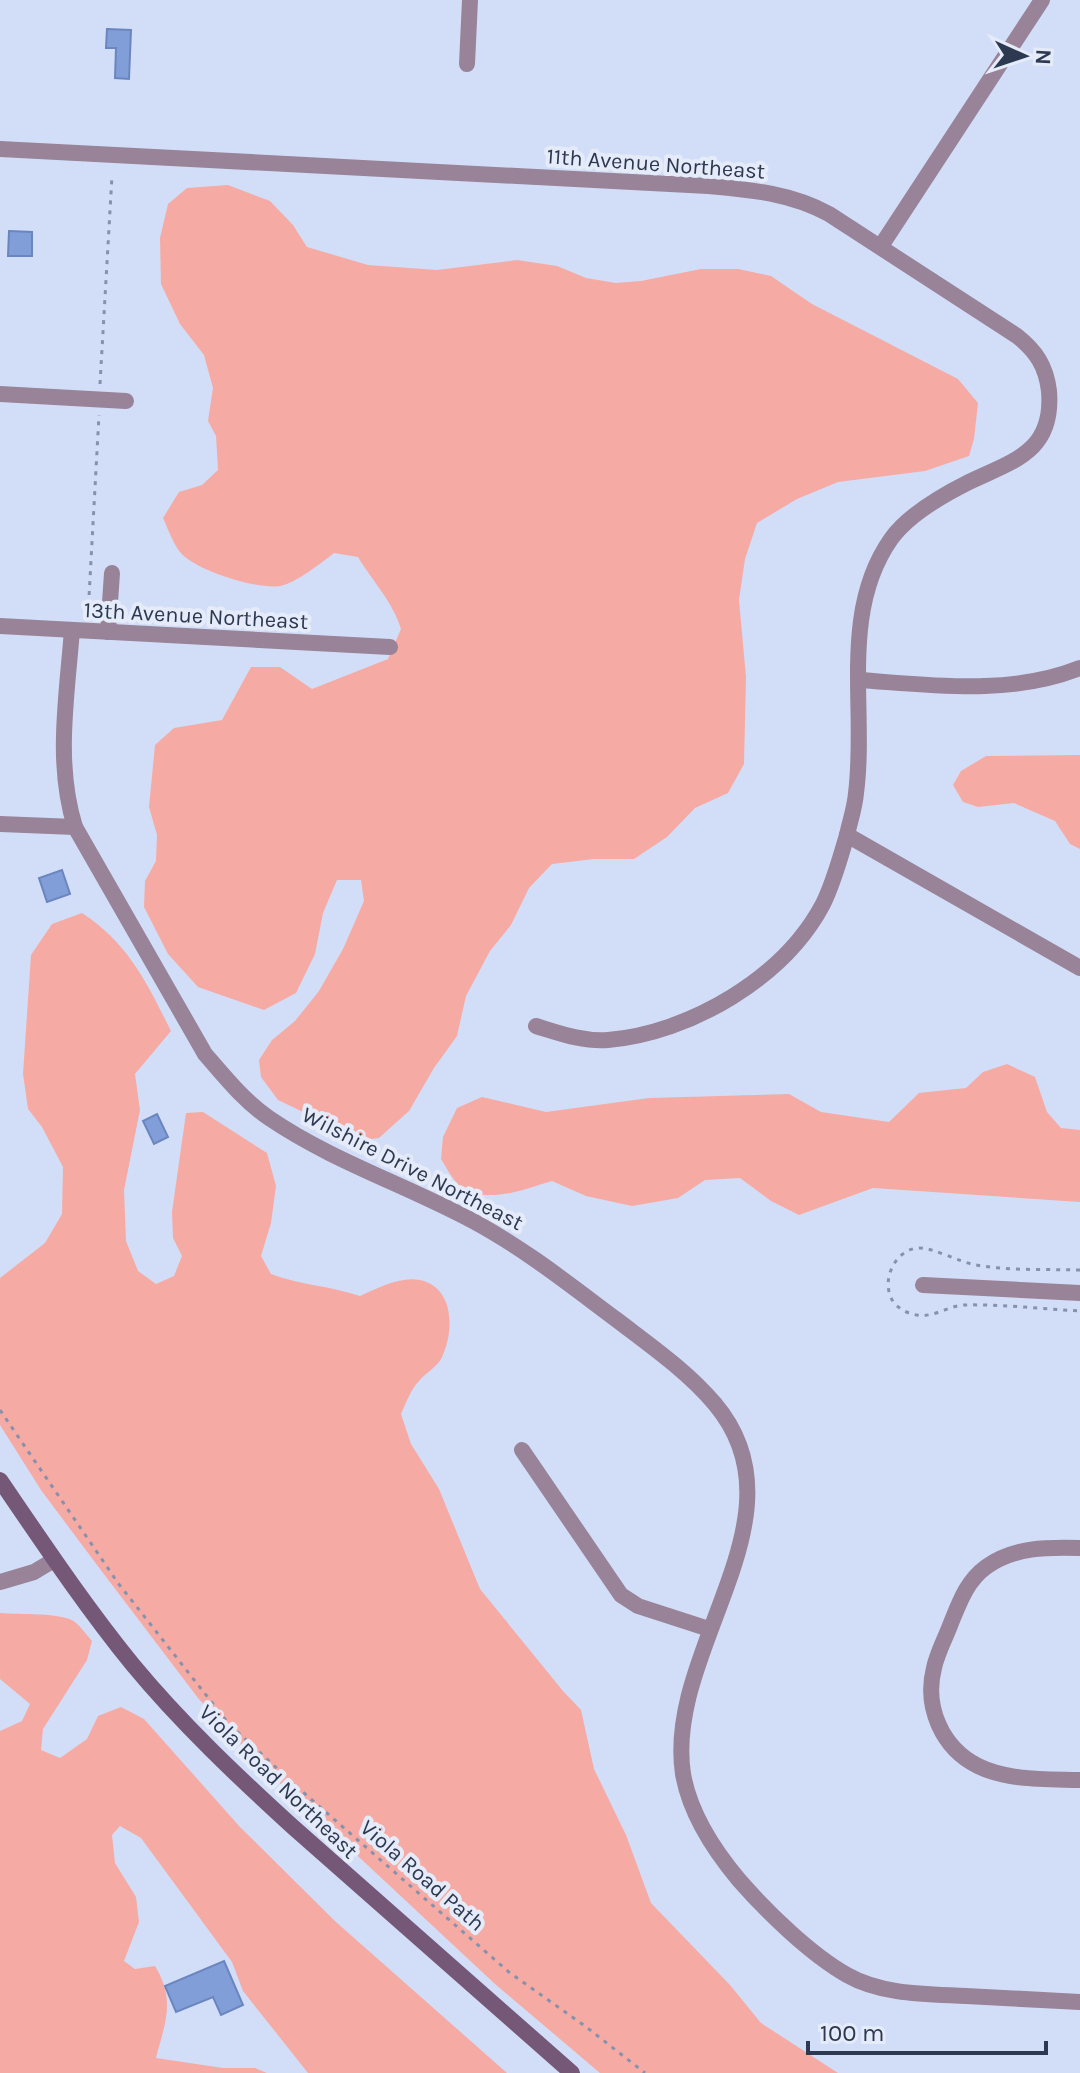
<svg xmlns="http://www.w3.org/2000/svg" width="1080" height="2073" font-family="Karla,sans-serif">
<rect width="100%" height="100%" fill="#d2def7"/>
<g fill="#f6aaa4">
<path d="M228,185L270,201L293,225L307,247L368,265L437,270L517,260L557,266L586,278L616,283L641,281L701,269H738L771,276L812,304L958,379L978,403L974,439L969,456L925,471L838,482L797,499L757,523L745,559L739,600L746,677L744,764L728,793L695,808L667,837L634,859H594L552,864L529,888L511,925L490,951L466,996L457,1036L434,1068L409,1111L379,1138L356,1141L320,1120L278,1100L261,1077L259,1060L272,1040L295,1021L319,991L343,949L364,901L361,880H337L323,913L315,954L296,993L264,1010L198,987L168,954L144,907L145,881L156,861L157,835L149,807L155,745L174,728L222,720L251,667H280L312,689L388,659L401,629C393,602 373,582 358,557L334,553C321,563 296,583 280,586C258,590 194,570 180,552C173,543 168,529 163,518L179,492L202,485L218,470L216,436L208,421L213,388L204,355L180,324L161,284L160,238L168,204L187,188Z"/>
<path d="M1080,755V849L1070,844L1055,821L1014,803L978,807L963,802L953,785L961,771L986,756Z"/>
<path d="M82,913C129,944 147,983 171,1031L135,1074L140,1110L124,1190L126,1241L138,1271L156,1284L174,1276L182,1256L173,1238L172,1212L186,1113L203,1112L267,1153L276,1186L271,1223L261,1256L271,1274C300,1285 331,1286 360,1296C378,1288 400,1276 420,1280C456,1288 454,1334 441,1359C436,1368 425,1373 419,1381C411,1389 406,1403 401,1414L411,1444L439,1489L480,1589L563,1691L581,1710L594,1769L626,1835L651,1903L730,1985L761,2023L838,2073H600L495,1984L255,1760L198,1698L97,1565L41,1490L0,1425V1278L45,1243L62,1214L63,1167L42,1127L28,1109L23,1074L31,955L52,924Z"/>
<path d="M1007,1064L1035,1077L1047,1112L1061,1128L1080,1130V1202L873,1188L799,1215L771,1201L740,1178L705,1180L678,1198L632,1206L586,1196L552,1181C525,1189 485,1206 459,1185C452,1179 446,1167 441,1159L443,1137L457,1108L482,1097L546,1112L649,1098L789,1094L821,1112L889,1122L919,1093L966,1088L983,1072Z"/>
<path d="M0,1613C19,1615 62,1612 75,1622C81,1627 87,1635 92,1641L87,1660L43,1729L41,1750L60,1758L87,1739L98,1716L121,1707L144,1719L240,1827L336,1922L507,2073H308L243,1991L232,1962L141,1838L120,1826L112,1835L115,1863L136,1897L139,1922L124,1961L135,1969L155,1966C176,2000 165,2023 156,2058L223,2068H255L267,2073H0V1731L22,1721L30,1704L0,1679Z"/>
</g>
<g fill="#829ed8" stroke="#6b86bf" stroke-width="2">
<path d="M107,29L131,30L129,79L115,78L116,48H106Z"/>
<path d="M9,231L32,232V256H8Z"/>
<path d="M62,870L70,894L47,902L39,878Z"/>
<path d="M157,1114L168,1137L154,1144L143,1121Z"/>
<path d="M224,1961L243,2005L221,2015L213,1997L176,2012L165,1986Z"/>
</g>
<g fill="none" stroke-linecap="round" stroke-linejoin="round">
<g stroke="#8692ab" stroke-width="3" stroke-dasharray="4 6" stroke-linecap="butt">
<path d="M100,384L112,176"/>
<path d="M88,615L99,415"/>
<path d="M1080,1270C1046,1269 1010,1271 976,1265C959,1262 932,1247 918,1248C893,1250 879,1285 895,1304C901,1310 909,1314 917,1315C933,1318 948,1306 964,1305C1002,1304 1042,1309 1080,1311"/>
<path d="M0,1410L118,1583L228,1723L296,1786L510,1973L585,2026L645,2073"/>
</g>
<g stroke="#988399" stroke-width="16">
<path d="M467,64L470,0"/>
<path d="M881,246L1042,0"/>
<path d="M0,394L126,401"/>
<path d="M0,626L390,647"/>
<path d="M72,630C67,696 55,763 75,827L205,1054C225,1077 244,1101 269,1118C332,1161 406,1185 473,1221C525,1249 570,1285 617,1320C651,1346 687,1371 715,1404C810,1517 664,1649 683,1774C690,1814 713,1849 739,1880C767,1912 810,1954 847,1975C882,1995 927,1994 966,1996C1004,1998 1042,2000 1080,2002"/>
<path d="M108,632L112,573"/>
<path d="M859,680C932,685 1010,696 1080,668"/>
<path d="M0,824L75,827"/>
<path d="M536,1026C559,1033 583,1042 608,1040C690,1033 784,978 823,904C834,882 840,858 847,835"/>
<path d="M923,1285L1080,1293"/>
<path d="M522,1450L621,1595L638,1606L709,1629"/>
<path d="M1080,1548C1047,1547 1014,1547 986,1567C967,1581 960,1601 951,1623C946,1637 937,1653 934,1668C924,1707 942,1748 978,1766C1008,1781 1047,1779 1080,1780"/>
<path d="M0,1582L34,1572L54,1560"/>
</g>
<path stroke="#988399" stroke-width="16" d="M0,149L708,186C752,190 790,193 829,214L1017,336C1036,351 1046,366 1049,391C1054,452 1013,461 969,482C943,495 908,515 891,539C839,613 867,709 856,793C855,807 850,821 847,835L1080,968"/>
<path stroke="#755777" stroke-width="16" d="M0,1480C43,1543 85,1606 133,1665C181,1723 237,1776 293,1827L572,2073"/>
</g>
<g text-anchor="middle" stroke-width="8" stroke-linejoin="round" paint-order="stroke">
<g font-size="22" fill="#2d3951" stroke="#e5ebf8">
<text transform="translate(656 163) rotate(4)" y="8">11th Avenue Northeast</text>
<text transform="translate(196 615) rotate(3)" y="8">13th Avenue Northeast</text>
<text transform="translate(413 1168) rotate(27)" y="8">Wilshire Drive Northeast</text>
<text transform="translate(279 1781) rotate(44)" y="8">Viola Road Northeast</text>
<text transform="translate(423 1875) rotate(41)" y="8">Viola Road Path</text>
</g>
</g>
<g transform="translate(1024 56) rotate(93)" stroke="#e5ebf8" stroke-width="6" paint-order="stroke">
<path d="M0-6L14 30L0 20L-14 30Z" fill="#2d3951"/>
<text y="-12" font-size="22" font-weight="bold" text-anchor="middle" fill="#2d3951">N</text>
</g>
<path d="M808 2041v12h238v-12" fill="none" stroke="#2d3951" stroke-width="4"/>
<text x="820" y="2041" font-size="24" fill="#2d3951" stroke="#e5ebf8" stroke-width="6" paint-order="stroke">100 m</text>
</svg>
